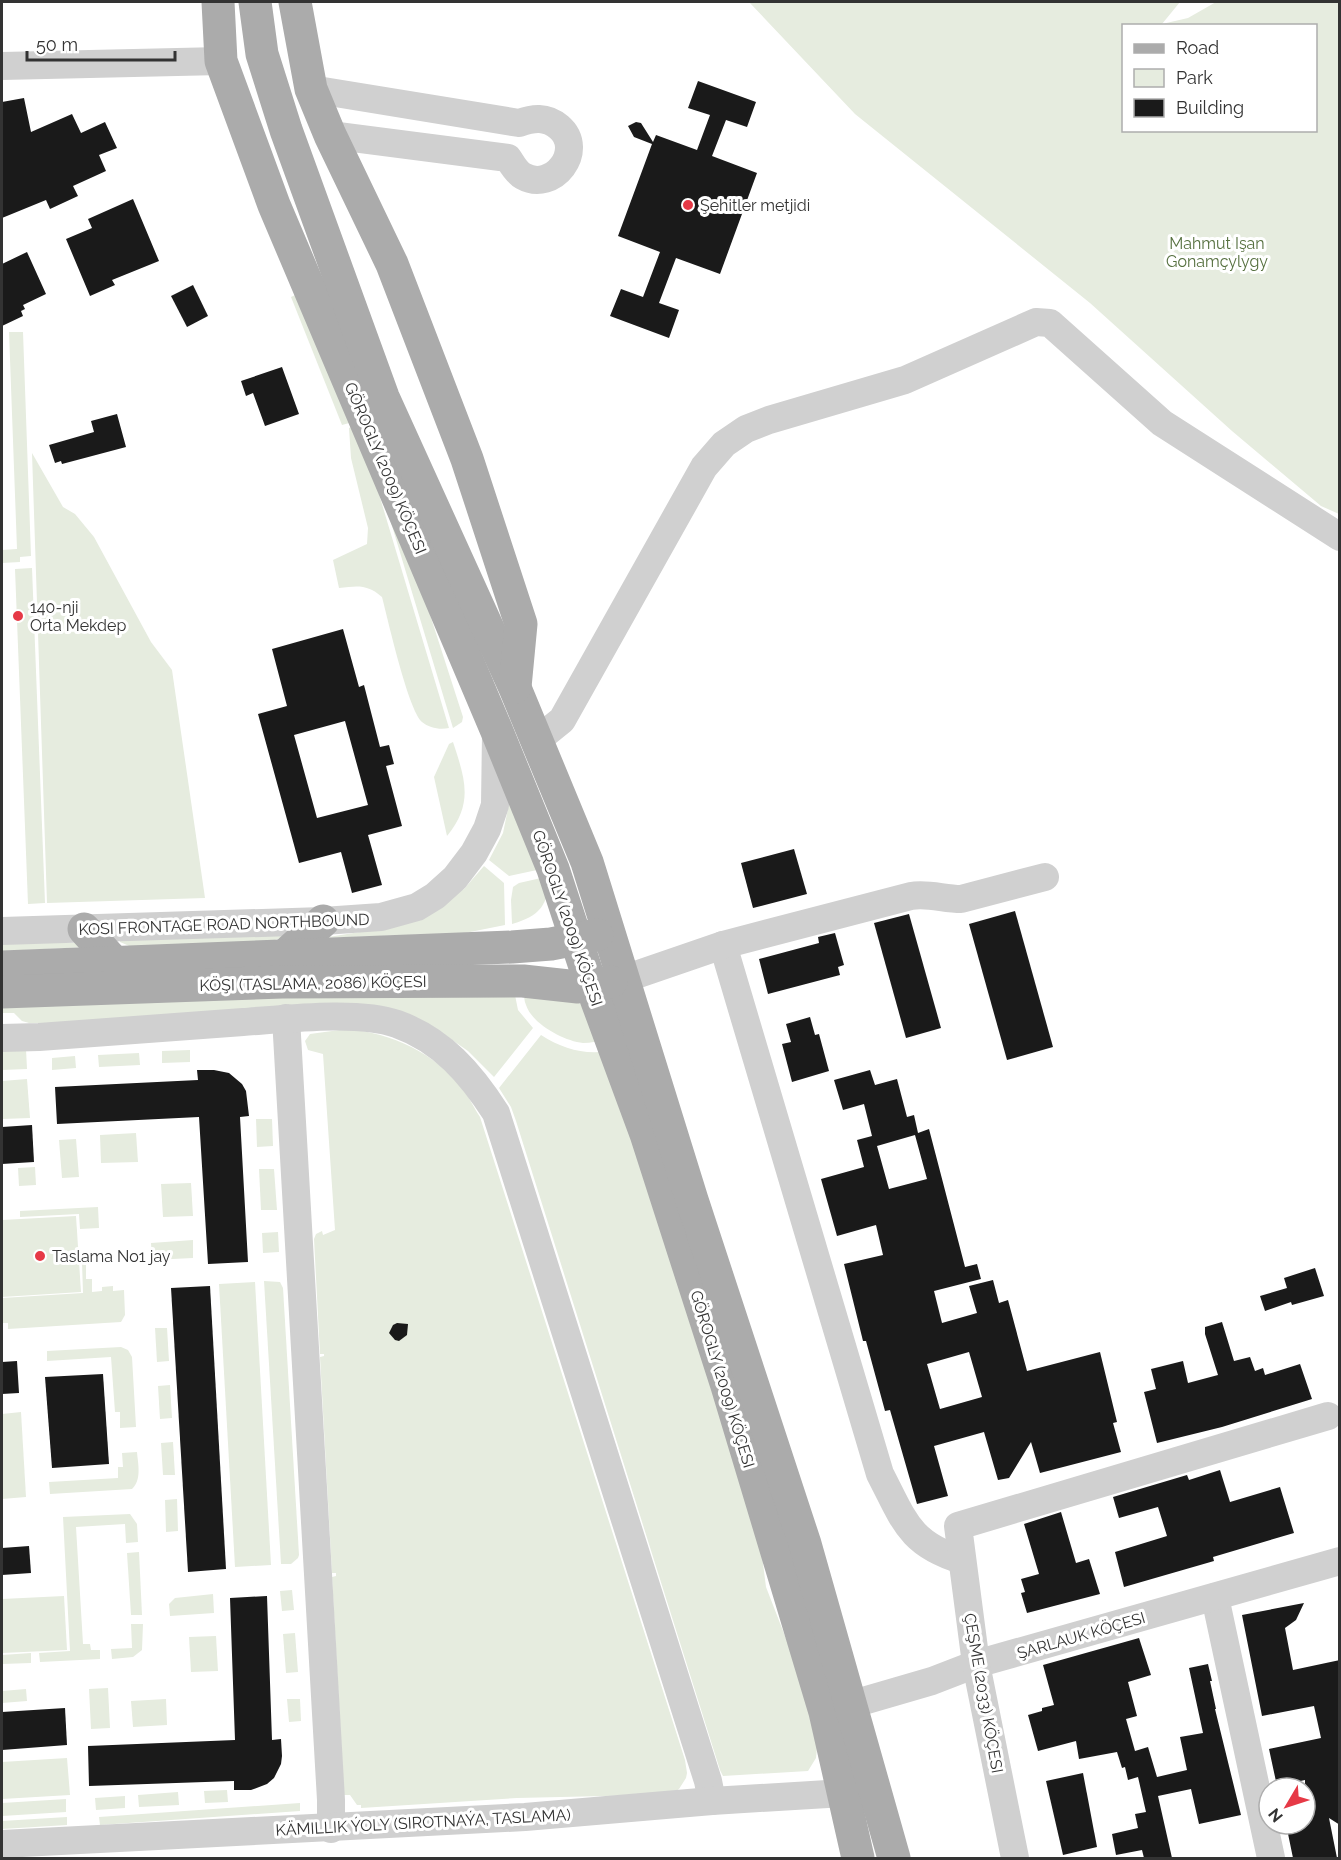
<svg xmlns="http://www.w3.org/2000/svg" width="1341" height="1860" font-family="Raleway,sans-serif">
<rect width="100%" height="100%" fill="#fff"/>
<g fill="#e6ecdf" fill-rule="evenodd">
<path d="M749,2H1180L1162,24L1188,18L1216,2H1339V514L1321,506L1232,431L1090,303L855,114ZM1124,26H1316V130H1124Z"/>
<path d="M308,289L383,469L463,717L462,722L453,728L360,420L342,425L291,297Z"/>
<path d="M9,332H23L31,556L20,557V562L2,563V550L17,549Z"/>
<path d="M358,424L449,728C440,730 429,728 422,722C408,709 388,620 382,597C367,584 358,586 339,588L333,560L367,544L368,528L351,458L349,428Z"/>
<path d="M32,453L63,507L75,514L94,537L151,642L172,670L205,898L47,903Z"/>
<path d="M32,568L45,903L28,904L15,569Z"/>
<path d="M453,742C465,779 474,803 447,836L434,777L449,744Z"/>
<path d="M511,794L551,867L509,876L489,860L503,833Z"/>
<path d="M484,866L504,883L505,925L465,933L322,938L385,928L464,889Z"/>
<path d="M550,876C548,905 540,916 512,924L511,900L513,887L519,883Z"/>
<path d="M282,934L283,937L264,944L134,948L120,942V939Z"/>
<path d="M2,942L78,943L87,947L2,951Z"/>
<path d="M514,990L518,1010L533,1028L494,1077L468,1051L435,1028L29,1023L22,1021L14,1013H2V1006Z"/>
<path d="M524,991C546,995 576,995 592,1013C598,1020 602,1031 606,1039C599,1041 591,1043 583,1043C564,1041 532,1024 526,1005C524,1001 524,995 524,991Z"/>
<path d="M347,1029C392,1033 435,1053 463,1089C469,1097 474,1108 480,1117L685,1760L687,1773L686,1778L679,1789L673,1793L649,1795L517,1798L361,1808V1805H357L350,1795H344L332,1577L336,1576V1573H332L320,1357L324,1356V1354H320L314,1239L316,1234L322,1231L323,1235L335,1230L323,1054L308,1050L305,1041L310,1034Z"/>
<path d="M541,1035C563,1049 584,1055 609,1051L756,1509L766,1587L804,1685L817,1748L816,1758L808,1771L723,1776L720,1770L516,1121L511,1107L499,1088Z"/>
<path d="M26,1049L27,1069L2,1070V1050Z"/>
<path d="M190,1050V1062L162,1063V1051Z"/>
<path d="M139,1053L140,1065L99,1067L98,1055Z"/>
<path d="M75,1056L76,1068L52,1070V1058Z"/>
<path d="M27,1079L30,1118L2,1119V1081Z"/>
<path d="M256,1119H272L273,1146L257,1147Z"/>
<path d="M136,1133L138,1162L101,1163L100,1135Z"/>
<path d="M76,1139L79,1177L62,1178L59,1140Z"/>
<path d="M35,1167L36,1185L19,1186L18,1168Z"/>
<path d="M259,1169H274L277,1210H261Z"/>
<path d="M191,1183L193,1216L163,1217L161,1184Z"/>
<path d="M98,1207L99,1228L80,1229L79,1214L20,1217V1211Z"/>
<path d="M76,1216L81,1292L2,1297V1220Z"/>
<path d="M278,1232L279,1252L263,1253L262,1233Z"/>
<path d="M193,1240V1258L152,1260L151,1243Z"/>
<path d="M82,1262H86V1279H92V1292L102,1291V1287L113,1286V1291L124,1290L125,1315L121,1322L8,1329V1323H2V1298L83,1293Z"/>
<path d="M264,1281L280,1282L283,1288L299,1555L298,1558L291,1564H281Z"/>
<path d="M255,1282L271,1565L235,1567L219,1284Z"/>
<path d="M155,1328H167L169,1361L157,1362Z"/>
<path d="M121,1347L128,1350L132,1357L136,1427L120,1428V1412H115L111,1357L47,1361V1351Z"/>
<path d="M170,1385L172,1418L160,1419L158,1386Z"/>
<path d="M21,1412L26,1497L2,1499V1414Z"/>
<path d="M173,1442L175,1475H163L161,1443Z"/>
<path d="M137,1452C138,1464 142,1480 132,1489L50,1494L49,1482L118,1478V1467H123L122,1453Z"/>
<path d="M177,1499L178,1531L166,1532L165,1500Z"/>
<path d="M130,1514L137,1524L138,1542L126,1543L125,1524L76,1527L83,1644H90L91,1650H100V1659L40,1662L39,1653L70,1651L63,1517Z"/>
<path d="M139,1552L142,1615H131L127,1553Z"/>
<path d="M292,1590L294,1610L282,1611L280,1591Z"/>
<path d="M213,1594L214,1613L170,1616L169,1604L175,1598Z"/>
<path d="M64,1596L67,1650L2,1653V1599Z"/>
<path d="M131,1624H143L142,1650L133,1657L112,1659L111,1649L132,1648Z"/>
<path d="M295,1633L298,1672L286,1673L283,1634Z"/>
<path d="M216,1636L218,1671L191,1672L189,1637Z"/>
<path d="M31,1653V1663L2,1664V1655Z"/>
<path d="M108,1688L110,1728L91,1729L89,1689Z"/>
<path d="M26,1689L27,1701L2,1703V1691Z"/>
<path d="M166,1699L167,1725L133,1727L131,1701Z"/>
<path d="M287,1699H300L301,1721L289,1722Z"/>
<path d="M67,1758L70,1795L2,1799V1762Z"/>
<path d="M227,1790L228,1802L205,1803L204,1791Z"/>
<path d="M178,1792L179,1805L139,1807L138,1795Z"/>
<path d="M125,1796V1808L96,1810L95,1798Z"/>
<path d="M66,1799V1812L2,1816V1803Z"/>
<path d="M300,1803V1811L100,1825L99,1817Z"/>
<path d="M67,1817V1825L2,1829V1821Z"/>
</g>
<g fill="#1a1a1a" fill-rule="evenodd">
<path d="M698,81L756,102L747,127L726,120L712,156L757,173L720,274L676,258L659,303L679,310L669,338L610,316L621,289L643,297L660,252L618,236L652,144L634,137L628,126L636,122L641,123L653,142L656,135L697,150L710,115L688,108Z"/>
<path d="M24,98L31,132L72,114L81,133L105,122L117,148L99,155L106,171L73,186L78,196L50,209L46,200L2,218V102Z"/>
<path d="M133,199L159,261L112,280L115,285L90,296L66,239L92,228L88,219Z"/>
<path d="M27,252L46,294L23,305L25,309L21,311L23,316L2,326V264Z"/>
<path d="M193,285L208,316L187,327L171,296Z"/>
<path d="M282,367L299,414L265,426L253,393L246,396L241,381Z"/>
<path d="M117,414L126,447L62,464L61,461L55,463L49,445L94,432L91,421Z"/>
<path d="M343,629L359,687L364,685L380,747L389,745L394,764L386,766L402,826L368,835L382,885L352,893L341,852L299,863L258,714L287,706L272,649ZM345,721L368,805L317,818L294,735Z"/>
<path d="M794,849L807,894L753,908L741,863Z"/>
<path d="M1015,911L1053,1047L1007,1060L969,924Z"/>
<path d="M909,914L941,1028L906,1038L874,923Z"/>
<path d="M835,933L844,965L838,967L840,975L768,994L759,959L819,943L818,937Z"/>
<path d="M810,1017L815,1035L819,1034L829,1071L792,1082L782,1044L791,1042L786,1024Z"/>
<path d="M197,1070H214L229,1073L242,1084L246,1091L249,1116L240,1117L248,1262L208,1264L199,1117L57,1124L55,1087L198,1080Z"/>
<path d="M870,1070L875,1085L897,1079L907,1117L914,1115L918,1133L929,1129L965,1267L977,1264L981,1279L934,1291L942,1323L977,1313L969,1286L993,1280L999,1303L1008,1300L1027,1371L1100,1352L1117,1422L1113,1423L1121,1452L1040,1473L1031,1442L1009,1478L998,1480L984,1432L934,1446L948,1496L917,1504L890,1410L885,1411L866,1341H863L844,1264L883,1255L876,1225L837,1236L821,1179L864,1167L857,1140L872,1136L864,1104L843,1110L834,1080ZM915,1135L927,1179L889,1189L877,1146ZM969,1352L982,1397L940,1409L927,1364Z"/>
<path d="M32,1125L34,1162L2,1164V1127Z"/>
<path d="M1315,1268L1324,1296L1292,1305L1291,1302L1265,1311L1260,1296L1287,1288L1284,1278Z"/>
<path d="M210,1286L226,1569L188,1572L171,1288Z"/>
<path d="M1222,1322L1234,1361L1250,1357L1255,1371L1263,1368L1265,1375L1300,1364L1312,1399L1222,1427L1157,1443L1144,1392L1156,1389L1151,1369L1183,1361L1188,1383L1218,1375L1205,1334V1327Z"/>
<path d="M397,1323L408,1324L407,1335L399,1341L395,1340L389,1333L393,1325Z"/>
<path d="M17,1361L19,1393L2,1394V1362Z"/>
<path d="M103,1374L109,1464L52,1468L45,1377Z"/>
<path d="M1220,1470L1230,1502L1280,1487L1294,1533L1213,1557L1214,1561L1124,1587L1115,1552L1167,1536L1158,1507L1119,1518L1113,1497L1187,1475L1189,1480Z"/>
<path d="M1061,1512L1076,1563L1089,1559L1100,1594L1027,1613L1021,1593L1025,1592L1021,1579L1039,1574L1024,1524Z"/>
<path d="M29,1546L31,1573L2,1575V1548Z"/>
<path d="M267,1596L272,1740L281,1739L282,1756L281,1764L274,1778L267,1784L251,1790H234V1781L89,1786L88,1746L235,1740L230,1598Z"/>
<path d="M1304,1603L1296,1620L1285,1628L1293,1670L1340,1660V1825L1329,1818L1337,1858H1293L1286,1824H1305V1780L1277,1786L1269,1749L1321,1738L1314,1706L1262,1716L1242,1615Z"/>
<path d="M1139,1638L1151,1675L1128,1682L1137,1716L1126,1719L1135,1751L1148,1747L1157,1777L1187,1770L1180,1737L1203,1733L1189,1668L1208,1664L1212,1681H1210L1216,1709H1215L1241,1815L1199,1824L1191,1789L1158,1796L1172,1858H1144L1142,1850L1116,1855L1112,1834L1138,1828L1135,1814L1146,1812L1138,1777L1128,1780L1125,1767L1122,1768L1117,1752L1079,1759L1076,1741L1038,1751L1028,1715L1042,1711V1708L1054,1705L1043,1665Z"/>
<path d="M65,1708L67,1745L2,1750V1712Z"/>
<path d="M1083,1773L1097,1847L1063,1855L1046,1781Z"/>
</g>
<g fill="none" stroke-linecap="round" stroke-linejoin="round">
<g stroke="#d0d0d0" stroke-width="28">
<path d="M2,66L221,61"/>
<path d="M311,89L519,123C533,118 546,116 559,127C586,150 553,193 523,176C516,172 512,164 508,158L330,135"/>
<path d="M536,741L562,720L704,467L724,444L746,429L769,420L905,380L1036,322L1050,323L1162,423L1340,537"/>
<path d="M2,931L323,921L381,917L417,907L435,896L455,878L474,853L487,829L495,805L496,734"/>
<path d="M723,945L880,1474C904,1520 909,1544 962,1560"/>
<path d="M624,979L723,945L911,896C928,893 944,899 961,899L1045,877"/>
<path d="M286,1018L331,1800V1829"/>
<path d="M2,1038L39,1037C107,1032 175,1027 243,1022C285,1019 359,1010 397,1024C442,1040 471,1074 496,1113L708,1781L712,1801"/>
<path d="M1215,1597L1271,1858"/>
<path d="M829,1711L932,1681L976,1664L1340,1561"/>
<path d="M2,1844L525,1817L712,1801L844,1793L865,1790"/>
<path d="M1015,1858L976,1664L958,1526L1328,1416"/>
</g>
<g stroke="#ababab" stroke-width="33">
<path d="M218,2L221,61L274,205L496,729L553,869L591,985L646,1134L727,1386L825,1712L858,1858"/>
<path d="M255,2L262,54L286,130L383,397L515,688L587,862L692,1200L805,1544L894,1858"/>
<path d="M295,2L311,89L330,135L392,264L467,459L521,624L515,687"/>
<path d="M84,929L114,962"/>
<path d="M284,956L323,921"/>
<path d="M2,967L512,947L551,944L597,935"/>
<path d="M2,992L282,982L523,981L578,987L611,982"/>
</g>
</g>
<g fill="#e63946" stroke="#fff" stroke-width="2">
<circle cx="688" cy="205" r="6"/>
<circle cx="18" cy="616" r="6"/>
<circle cx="40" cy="1256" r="6"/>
</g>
<g text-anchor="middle" stroke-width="6" stroke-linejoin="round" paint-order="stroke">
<g font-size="16" fill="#333" stroke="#fff" text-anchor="start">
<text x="700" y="211">Şehitler metjidi</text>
<text x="30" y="613">140-nji<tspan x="30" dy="18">Orta Mekdep</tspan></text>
<text x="52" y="1262">Taslama No1 jay</text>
</g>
<g font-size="16" fill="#56703f" stroke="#fff">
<text x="1217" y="249">Mahmut Işan<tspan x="1217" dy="18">Gonamçylygy</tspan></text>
</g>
<g font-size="16" fill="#333" stroke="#fff">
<text transform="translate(386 468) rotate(67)" y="6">GÖROGLY (2009) KÖÇESI</text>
<text transform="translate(568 918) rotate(71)" y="6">GÖROGLY (2009) KÖÇESI</text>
<text transform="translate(224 924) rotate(-2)" y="6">KOSI FRONTAGE ROAD NORTHBOUND</text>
<text transform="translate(313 983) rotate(-1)" y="6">KÖŞI (TASLAMA, 2086) KÖÇESI</text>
<text transform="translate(723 1379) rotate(73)" y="6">GÖROGLY (2009) KÖÇESI</text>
<text transform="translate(1081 1635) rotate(-16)" y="6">ŞARLAUK KÖÇESI</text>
<text transform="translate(984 1693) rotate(80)" y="6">ÇEŞME (2033) KÖÇESI</text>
<text transform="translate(423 1822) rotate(-3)" y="6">KÄMILLIK ÝOLY (SIROTNAÝA, TASLAMA)</text>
</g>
</g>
<rect width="1341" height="1860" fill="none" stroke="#333333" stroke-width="6"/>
<rect x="1122" y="24" width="195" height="108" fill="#ffffff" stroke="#adadad" stroke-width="1.5"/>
<rect x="1134" y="44" width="30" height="9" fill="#ababab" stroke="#adadad" stroke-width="1.5"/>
<text x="1176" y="54" font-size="18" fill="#333333">Road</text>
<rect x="1134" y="69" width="30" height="18" fill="#e6ecdf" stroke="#adadad" stroke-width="1.5"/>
<text x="1176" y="84" font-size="18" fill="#333333">Park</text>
<rect x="1134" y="99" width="30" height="18" fill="#1a1a1a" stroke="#adadad" stroke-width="1.5"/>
<text x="1176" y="114" font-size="18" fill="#333333">Building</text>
<g transform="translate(1287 1806) rotate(231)"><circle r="28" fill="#ffffff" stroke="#adadad" stroke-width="1.5"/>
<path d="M0-4.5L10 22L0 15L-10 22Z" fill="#e63946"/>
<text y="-9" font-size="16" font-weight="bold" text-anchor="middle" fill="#333333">N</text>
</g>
<path d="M27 51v9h148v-9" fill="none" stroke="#333333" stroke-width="3"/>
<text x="36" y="51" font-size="18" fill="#333333" stroke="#ffffff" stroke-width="4.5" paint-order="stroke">50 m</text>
</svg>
